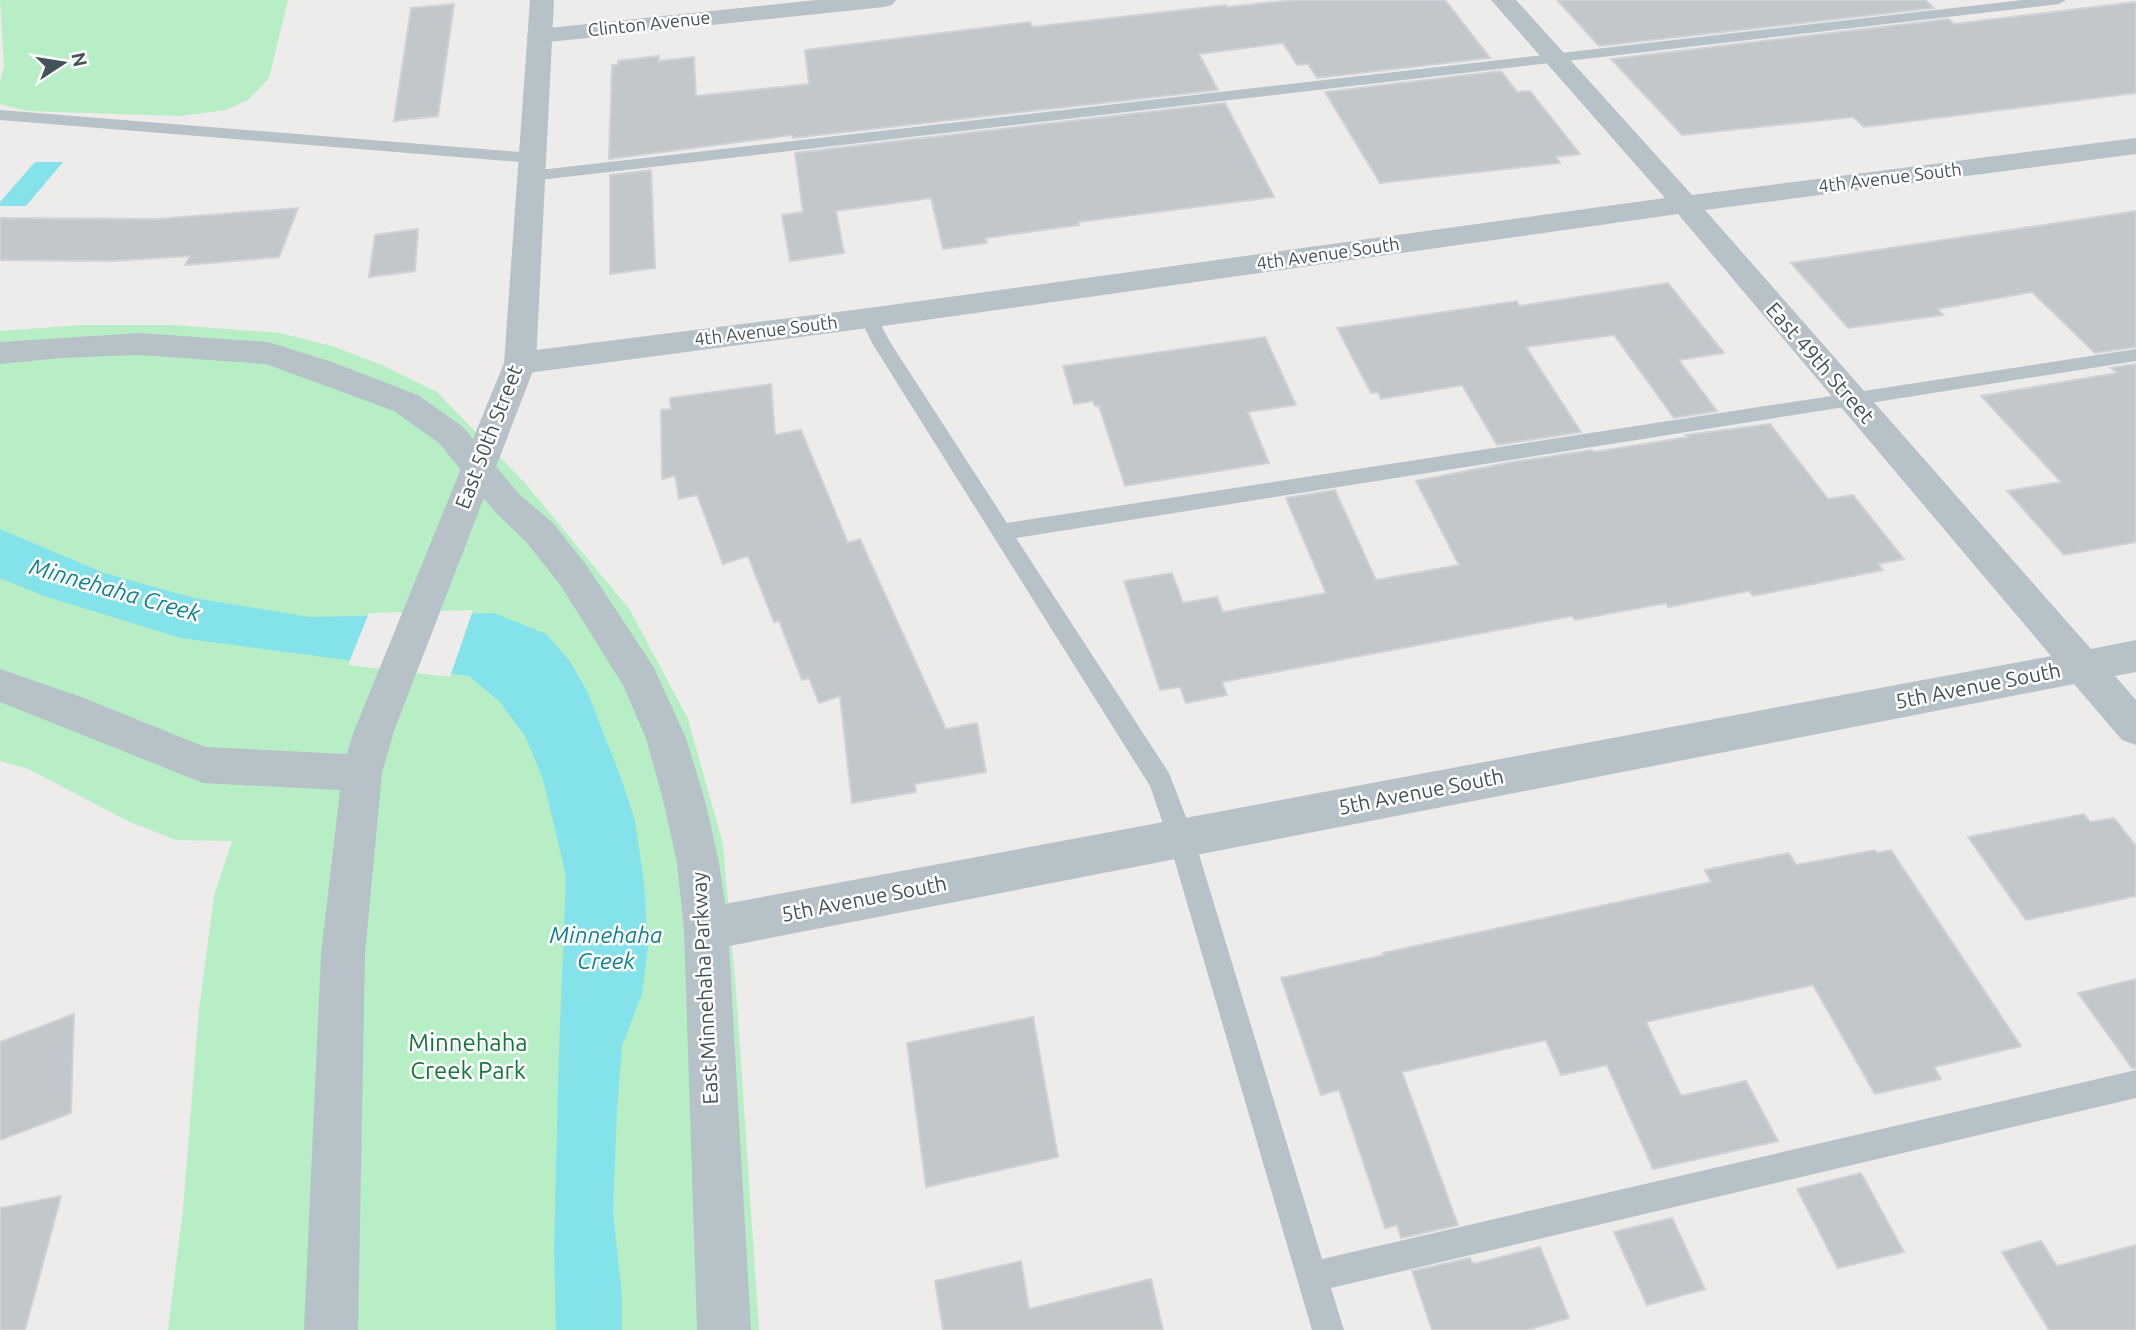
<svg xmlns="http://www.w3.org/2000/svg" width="2136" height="1330" font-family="Ubuntu,sans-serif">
<rect width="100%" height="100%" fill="#eeebeb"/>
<g fill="#b7eec6">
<path d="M0,0H288L269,78L248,100L226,110L180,116L27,111L0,104V81L4,67Z"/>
<path d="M81,325H173L280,333L332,346L382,365L437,392L525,483L630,610L688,719L723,844L737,1004L759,1330H168L183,1209L199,1009L214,896L232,841L176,840L130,822L28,769L0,761V331Z"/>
</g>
<g fill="#84e2eb">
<path d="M35,162H63L26,206H0V202Z"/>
<path d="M0,529L104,573L194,598L310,617L494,613L546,634L569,660L587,691L621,778L635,821L644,883L648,947L642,994L622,1046L617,1109L613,1212L622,1297V1330H556L554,1250L559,1050L566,876L543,779L525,736L499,701L469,676L181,638L44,596L0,578Z"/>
</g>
<path fill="#eeebeb" d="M473,610L450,677L348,665L369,613Z"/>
<g fill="#c2c7cb" stroke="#cfd2d7" stroke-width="2">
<path d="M1295,0H1445L1490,58L1317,78L1308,64L1297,65L1283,43L1199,54L1218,90L793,138L792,135L609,159L612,65H618V61L659,56V61L694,57L696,96L809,84L805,50L1030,22L1032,27L1226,5L1227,7Z"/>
<path d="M1557,0H1925L1934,8L1599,46Z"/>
<path d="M2136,2V93L1864,127L1853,117L1682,135L1611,59L1949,19L1954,24Z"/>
<path d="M454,4L438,116L394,121L411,8Z"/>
<path d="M1501,71L1517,92L1530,91L1580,154L1556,157L1560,163L1380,183L1325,92Z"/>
<path d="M1225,103L1274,197L1078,222L1079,225L985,238L987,243L943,249L931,198L836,211L844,253L790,261L782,215L803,212L795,153Z"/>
<path d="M651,170L655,268L610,274V175Z"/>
<path d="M298,208L279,257L185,265L190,256L112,261L0,260V218L158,219Z"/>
<path d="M2136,211V347L2095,353L2032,292L1937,309L1943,315L1848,328L1791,263Z"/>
<path d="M418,229L415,271L369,277L375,235Z"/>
<path d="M1668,283L1724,353L1679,360L1717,411L1674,418L1614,335L1526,347L1581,432L1497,445L1462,385L1381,399L1378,392L1371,393L1337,328L1517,301L1519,306Z"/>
<path d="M1265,337L1296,405L1248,412L1269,463L1125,486L1099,406H1095L1093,401L1074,404L1063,366Z"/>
<path d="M2136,364V542L2064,555L2007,491L2061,482L1981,396L2117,373L2111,368Z"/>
<path d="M771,384L775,435L801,430L848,543L860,539L946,729L977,723L986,772L915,784L916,792L852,803L840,696L819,703L809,678L802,680L779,621L774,622L748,556L723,564L697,495L679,499L675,476L662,479L661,410L671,409L670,398Z"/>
<path d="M1770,424L1828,499L1853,495L1904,559L1878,564L1883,570L1753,596L1749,591L1668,607L1666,603L1575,620L1572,616L1222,682L1227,695L1186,703L1180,687L1160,690L1124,581L1172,573L1183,603L1217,597L1223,612L1326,593L1286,498L1335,490L1376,580L1459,565L1416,481L1507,463L1592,450L1594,452L1688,437L1686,435Z"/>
<path d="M2084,814L2090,822L2114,818L2136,846V896L2026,920L1968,837Z"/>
<path d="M1875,850L1877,853L1891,850L2021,1046L1934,1067L1941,1079L1875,1094L1813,985L1646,1022L1681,1096L1746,1081L1778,1141L1653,1169L1607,1065L1561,1075L1546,1040L1402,1072L1458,1225L1401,1238L1397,1225L1385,1228L1339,1090L1321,1095L1281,978L1384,955L1383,953L1711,882L1705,870L1789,853L1796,865Z"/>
<path d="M2136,979V1068H2132L2078,993Z"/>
<path d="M74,1014L71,1113L0,1140V1042Z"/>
<path d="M1033,1017L1058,1157L926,1187L907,1043Z"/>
<path d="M1861,1173L1904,1252L1838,1268L1797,1189Z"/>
<path d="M61,1196L25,1330H0V1208Z"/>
<path d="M1672,1218L1705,1289L1647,1305L1614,1232Z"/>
<path d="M2041,1241L2057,1266L2136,1245V1330H2049L2002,1252Z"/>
<path d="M1540,1247L1569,1318L1527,1330H1432L1412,1271L1470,1258L1473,1264Z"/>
<path d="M1021,1261L1029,1309L1151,1279L1163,1330H943L935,1281Z"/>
</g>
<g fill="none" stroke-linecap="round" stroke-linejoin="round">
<g fill="#b6c2c8" fill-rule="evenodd">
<path d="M2023,0H2066L2059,4L531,181L523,176L531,171Z"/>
<path d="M0,110L532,153L540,158L532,163L0,120Z"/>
<path d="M869,312L875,314L890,342L1007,523L2136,349V361L1016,538L1169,773L1194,838L1322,1259L2136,1070V1098L1331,1288L1344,1330H1312L1168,838L1150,786L872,343L860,318Z"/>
</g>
<g fill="#b6c2c8" fill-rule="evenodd">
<path d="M816,0H896L892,5L884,7L539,43L530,41L527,36L530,31L539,29Z"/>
<path d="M1491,0H1516L1692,195L2136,138V154L1705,210L2091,649L2136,640V672L2115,676L2136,700V745L2122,740L2074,684L729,946L751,1330H697L684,929L677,863L664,804L646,738L623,685L561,586L527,543L495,512L439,443L394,411L266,364L140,355L61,358L0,364V342L140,333L268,342L332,362L418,395L463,427L519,494L553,523L587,566L653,666L686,738L706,804L719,863L725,904L2051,656L1678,214L869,328L520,374L509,371L504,363L509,355L520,352L869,308L1665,198Z"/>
</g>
<path fill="#b6c2c8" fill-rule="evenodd" d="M530,0H554L536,363L394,731L382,773L365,954L358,1330H304L321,954L340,790L203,783L0,702V669L84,698L205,747L347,754L354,731L504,363Z"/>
</g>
<g text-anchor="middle" stroke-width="5" stroke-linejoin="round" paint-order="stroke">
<g font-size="18" fill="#445158" stroke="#fff">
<text transform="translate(649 24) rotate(-6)" y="6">Clinton Avenue</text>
<text transform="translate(1890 178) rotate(-7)" y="6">4th Avenue South</text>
<text transform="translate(1328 254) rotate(-8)" y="6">4th Avenue South</text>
<text transform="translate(766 331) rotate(-7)" y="6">4th Avenue South</text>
</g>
<g font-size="21" fill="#445158" stroke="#fff">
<text transform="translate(1820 363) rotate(49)" y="7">East 49th Street</text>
<text transform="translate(489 437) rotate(-69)" y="7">East 50th Street</text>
<text transform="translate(1978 686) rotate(-11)" y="7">5th Avenue South</text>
<text transform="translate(1421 792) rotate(-11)" y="7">5th Avenue South</text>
<text transform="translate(864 899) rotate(-11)" y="7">5th Avenue South</text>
<text transform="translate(705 988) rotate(-93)" y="7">East Minnehaha Parkway</text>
</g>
<g font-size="23" font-style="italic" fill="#0d828d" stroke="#fff">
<text transform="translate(115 590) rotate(16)" y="8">Minnehaha Creek</text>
<text x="606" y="943">Minnehaha<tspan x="606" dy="26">Creek</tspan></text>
</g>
<g font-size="24" fill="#16783b" stroke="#fff">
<text x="468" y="1051">Minnehaha<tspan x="468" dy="28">Creek Park</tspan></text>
</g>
</g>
<g transform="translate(63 63) rotate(78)" stroke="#ffffff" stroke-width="5" paint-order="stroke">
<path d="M0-5L12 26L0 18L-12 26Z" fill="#445158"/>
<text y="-10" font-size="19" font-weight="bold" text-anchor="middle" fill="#445158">N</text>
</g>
</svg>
